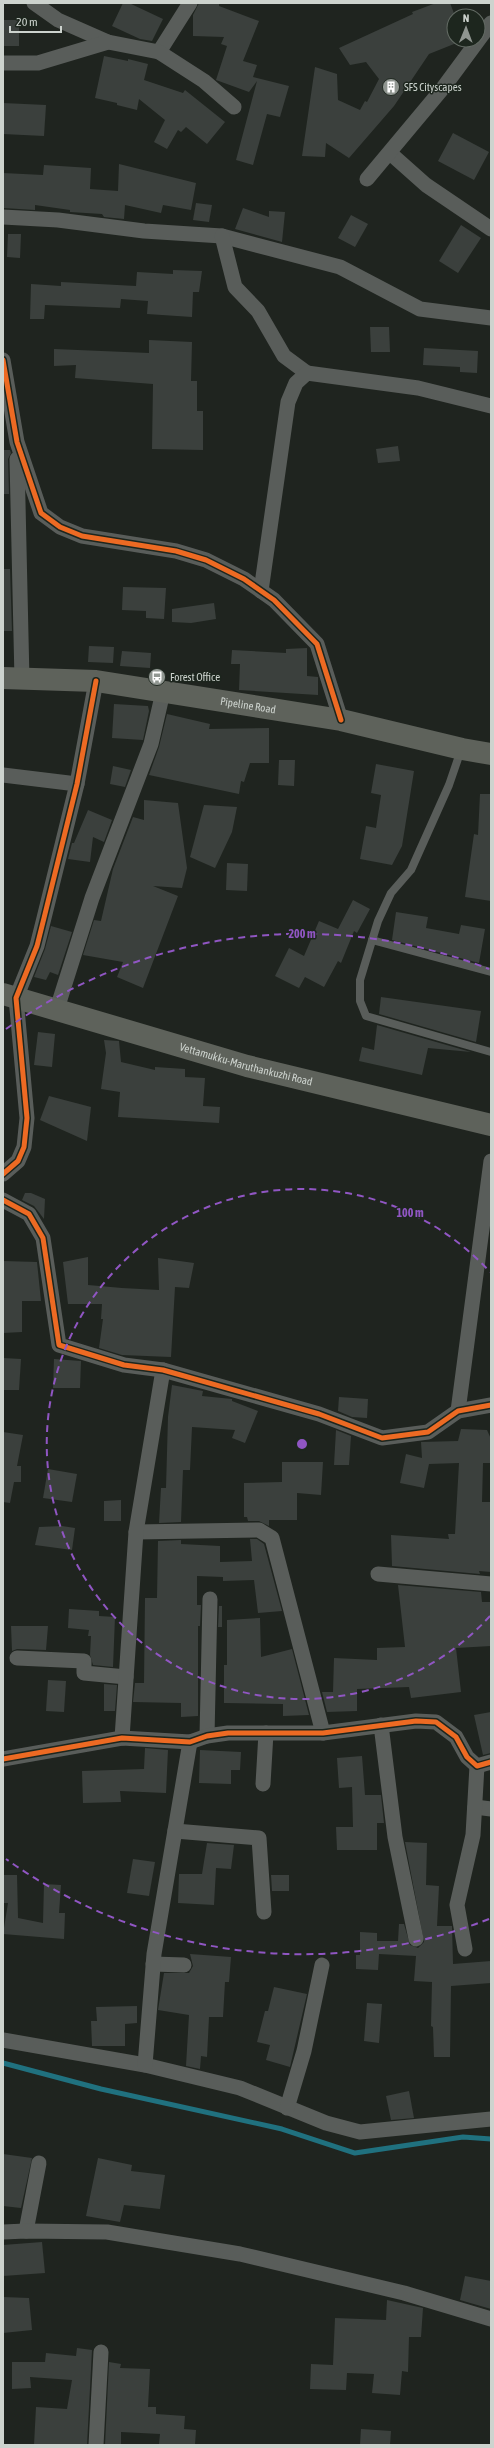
<svg xmlns="http://www.w3.org/2000/svg" width="494" height="2448" font-family="'Asap Condensed',sans-serif">
<rect width="100%" height="100%" fill="#1f241f"/>
<g fill="none" stroke-linecap="round" stroke-linejoin="round">
<path stroke="#20717f" stroke-width="5" d="M3,2063L101,2089L282,2129L355,2153L463,2137L491,2139"/>
</g>
<g fill="#3b403d">
<path d="M123,3H129L163,19L152,41L140,39L112,26Z"/>
<path d="M199,3H219V6L259,21L243,61L257,65L253,77L289,86L280,117L267,114L253,165L236,160L257,81L249,92L216,80L227,46L221,44L224,37L193,36V15Z"/>
<path d="M436,3H450L455,16L454,40H464L429,54L394,106L349,158L326,143L325,157L302,156L315,67L337,74L338,100L360,110L365,101L367,102L379,79L366,62L350,65L339,48L413,14L412,12Z"/>
<rect x="3" y="20" width="16" height="26"/>
<path d="M104,56L128,61V59L148,64L144,80L183,93L185,90L225,122L207,144L186,127L181,132L178,130L167,149L154,142L165,120L139,99L137,110L117,105V103L95,98Z"/>
<path d="M3,103L46,105L44,136L3,134Z"/>
<path d="M453,133L489,152L474,180L438,161Z"/>
<path d="M119,164L196,183L191,210L163,205L161,213L125,205L124,219L104,217L102,214L70,212V210L35,205V210L3,208V173L43,175L44,165L91,168L90,189L118,191Z"/>
<path d="M196,203L212,205L209,222L193,220Z"/>
<path d="M243,208L269,217V211L285,212L282,242L235,229Z"/>
<path d="M351,215L368,224L355,247L338,238Z"/>
<path d="M461,225L481,238L458,273L439,261Z"/>
<path d="M8,234H21L20,258L7,257Z"/>
<path d="M173,270L202,271L199,292H193L192,317L147,314L148,301L121,299L120,308L45,305L44,319H30L31,284L61,286V282L136,286L137,272L173,274Z"/>
<path d="M370,327H389L390,352H371Z"/>
<path d="M149,340L192,342L191,381H197V411H203V450L152,449L153,384L75,378L76,365L54,366V349L149,353Z"/>
<path d="M424,348L478,351L477,373L460,372V367L423,365Z"/>
<path d="M398,446L400,461L378,463L376,449Z"/>
<path d="M3,450H10L11,453L8,459L9,494H3Z"/>
<path d="M3,569H10L12,631H3Z"/>
<path d="M123,587L166,588L164,619L146,618V611L122,610Z"/>
<path d="M214,603L216,619L191,623L172,622V609Z"/>
<path d="M89,646L114,647L113,663L88,662Z"/>
<path d="M307,648V676L318,677V695L239,690L240,664H231L232,650L286,653V649Z"/>
<path d="M122,651L151,653L150,668L120,666Z"/>
<path d="M114,704L148,706L149,711L143,740L112,738Z"/>
<path d="M167,714L210,724L209,729L269,728V763H250L244,782L241,781L239,794L149,775L159,747Z"/>
<path d="M279,760H295L294,786L278,785Z"/>
<path d="M376,764L414,771L402,846L392,865L360,859L366,826L376,828L381,795L371,793Z"/>
<path d="M113,766L131,770L125,787L110,784Z"/>
<path d="M480,794H491V901L465,897L474,834L478,835Z"/>
<path d="M144,800L178,803L187,868L182,888L153,886L178,896L143,988L117,977L123,962L83,955L94,920L101,921L113,869L133,817L144,820Z"/>
<path d="M204,805L237,807L232,832L215,868L190,857Z"/>
<path d="M88,810L112,820L104,842L93,837L90,862L68,859L72,843H74Z"/>
<path d="M227,863L248,864L247,891L226,890Z"/>
<path d="M353,900L370,909L357,933L354,931L341,963L338,961L324,987L305,977L299,988L275,976L289,948L304,956L319,921L338,929Z"/>
<path d="M396,912L428,917L426,928L459,934L461,925L485,929L479,963L392,940Z"/>
<path d="M51,926L72,932L58,975L50,972L46,980L34,977L45,949Z"/>
<path d="M381,997L481,1011L476,1042L379,1014Z"/>
<path d="M377,1025L471,1052L428,1048L422,1075L359,1061L362,1047L374,1050Z"/>
<path d="M38,1032L55,1034L52,1067L34,1065Z"/>
<path d="M104,1040L119,1041L121,1062L155,1070V1067L185,1069V1077L205,1078L203,1106L220,1107L219,1123L118,1117L120,1092L101,1089L106,1053Z"/>
<path d="M49,1096L91,1107L87,1141L40,1120Z"/>
<path d="M25,1193H31L45,1199L44,1219L34,1206L22,1200Z"/>
<path d="M88,1257V1285L122,1288L159,1290L158,1258L194,1263L189,1288L175,1287L171,1357L122,1355L99,1348L103,1319H101L102,1304H68L63,1262Z"/>
<path d="M3,1261L37,1262L41,1301H22V1332L3,1333Z"/>
<path d="M3,1358L21,1359L19,1390H3Z"/>
<path d="M54,1359L81,1361L80,1388H53Z"/>
<path d="M172,1385L203,1391L202,1396L232,1399V1401L258,1411L245,1443L232,1438L235,1430L192,1427L190,1470H183L181,1522L159,1523L161,1488H166L168,1417Z"/>
<path d="M339,1397L368,1399L367,1418L352,1417L338,1411Z"/>
<path d="M461,1429L487,1430L491,1439V1463H483L482,1502H491V1572L479,1571L480,1574L392,1566L391,1535L449,1539L448,1534H455L459,1463L429,1464L424,1488L400,1483L406,1454L422,1458L421,1442L458,1441Z"/>
<path d="M336,1430L351,1436L349,1465H334Z"/>
<path d="M3,1432L23,1435L17,1466H21V1482H14L10,1503L3,1502Z"/>
<path d="M282,1462H323L321,1495L297,1493V1520H269V1526L259,1521H248L247,1517H244V1483L282,1482Z"/>
<path d="M48,1469L77,1474L72,1502L43,1498Z"/>
<path d="M121,1500V1521H104V1501Z"/>
<path d="M62,1526L75,1528L72,1550L35,1545L39,1527Z"/>
<path d="M250,1539H257L264,1544L282,1611L258,1613L254,1580L223,1581V1577L197,1576V1605H201L200,1626H198V1716L181,1717V1703L133,1702L135,1683H144L145,1598H157L158,1541L181,1540V1544L220,1546V1562L252,1561Z"/>
<path d="M398,1585L481,1592L482,1602H490L491,1646L456,1648L461,1692L411,1698L409,1687L357,1689V1711L327,1712L322,1692H333L334,1658L377,1660V1648L405,1647Z"/>
<path d="M219,1606H222V1627H218Z"/>
<path d="M69,1609L99,1611V1616L115,1617L113,1667L93,1665L90,1655L91,1636H88L89,1630L68,1628Z"/>
<path d="M260,1618L261,1657L292,1649L309,1715L283,1716V1704L224,1703V1665H227V1620Z"/>
<path d="M11,1626H48L46,1650L17,1649L12,1651Z"/>
<path d="M48,1680L66,1681L64,1712L46,1711Z"/>
<path d="M104,1684L117,1685L115,1711H104Z"/>
<path d="M491,1712V1753L483,1755L474,1715Z"/>
<path d="M145,1748L168,1750L166,1793L120,1791L121,1802L83,1803L82,1771L144,1769Z"/>
<path d="M200,1750L241,1752L240,1770H231V1784L199,1783Z"/>
<path d="M362,1756L365,1795H381L384,1823H377V1850H337L336,1827H353L352,1787L339,1788L337,1758Z"/>
<path d="M405,1842L427,1843L426,1885L439,1886L437,1926H452L453,1964L491,1961V1983L451,1986L450,2057H434L433,2027L431,2026L432,1982L414,1981L416,1956L379,1954L378,1970L356,1969V1955H360V1932L377,1933V1941H398L399,1924H404L410,1945L418,1948L424,1942Z"/>
<path d="M207,1843L234,1845L231,1869L216,1868L214,1905L178,1903L179,1874H202Z"/>
<path d="M133,1859L155,1862L149,1896L127,1893Z"/>
<path d="M3,1875H17L18,1918L43,1923L44,1884L61,1885L59,1913H65L64,1939L3,1934L8,1903H3Z"/>
<path d="M271,1875H289V1891H272Z"/>
<path d="M190,1954L231,1957L229,1982H225L223,2017H209L207,2057L201,2056L200,2069L186,2066L189,2015L158,2010L164,1973H189L193,1966Z"/>
<path d="M274,1987L307,1994L290,2067L266,2060L270,2045L257,2042L265,2011H268Z"/>
<path d="M367,2003L382,2004L379,2043L364,2041Z"/>
<path d="M137,2006V2023L125,2024V2046H92L91,2021H97L96,2007Z"/>
<path d="M409,2091L414,2118L391,2120L386,2096Z"/>
<path d="M3,2154L32,2158L21,2208L3,2206Z"/>
<path d="M98,2158L132,2165L131,2171L165,2175L160,2209L124,2205L120,2222L86,2216Z"/>
<path d="M42,2242L45,2273L3,2276V2245Z"/>
<path d="M465,2276L491,2281V2309L460,2300Z"/>
<path d="M3,2297L29,2298L32,2330L3,2333Z"/>
<path d="M387,2300L423,2308L421,2337H409L408,2372L402,2371L400,2395L372,2393L374,2374L347,2373L346,2390L310,2389L311,2364L333,2365L335,2318L386,2320Z"/>
<path d="M77,2348L92,2350L87,2445H34L36,2407L67,2409L72,2380L30,2377L31,2388L12,2389V2362H45L46,2353L76,2356Z"/>
<path d="M109,2362L121,2364L120,2368L150,2369L148,2407H156V2414L185,2416L184,2429L196,2430L195,2445L159,2444L160,2434L121,2432V2445H105Z"/>
<path d="M361,2429L391,2431L390,2445H360Z"/>
</g>
<g fill="none" stroke-linecap="round" stroke-linejoin="round">
<g stroke="#595d5a" stroke-width="8">
<path d="M461,750L449,785L411,870L391,893L378,921L360,980V1001L366,1016L491,1052"/>
<path d="M372,940L491,972"/>
</g>
<g stroke="#595d5a" stroke-width="15">
<path d="M34,3L58,20L108,42"/>
<path d="M159,52L190,3"/>
<path d="M3,63H38L108,42L159,52L204,81L234,107"/>
<path d="M390,153L426,185L491,229"/>
<path d="M367,179L443,88L491,23"/>
<path d="M3,217L58,220L144,231L222,236L340,267L420,309L491,318"/>
<path d="M222,236L235,287L258,311L284,356L307,373"/>
<path d="M3,360L17,442L41,513L60,527L82,536L176,551L206,560L244,579L274,600L317,644L341,720"/>
<path d="M17,459L22,680"/>
<path d="M261,591L288,402L296,383L307,373L418,388L491,406"/>
<path d="M3,775L77,784"/>
<path d="M56,1012L92,898L151,744L163,692"/>
<path d="M3,1174L18,1161L24,1147L27,1118L16,998L37,946L44,918L77,784L96,681"/>
<path d="M3,1200L29,1214L43,1238L59,1345L124,1365L163,1370L319,1414L382,1438L428,1432L458,1411L491,1405"/>
<path d="M458,1411L491,1161"/>
<path d="M136,1532L259,1530L272,1538L323,1733"/>
<path d="M378,1574L491,1584"/>
<path d="M17,1658L84,1661V1673L126,1677"/>
<path d="M381,1725L395,1837L416,1939"/>
<path d="M207,1736L210,1599"/>
<path d="M122,1738L136,1532L163,1370"/>
<path d="M3,1759L122,1738L190,1742L207,1736L228,1733H323L416,1721L436,1722L456,1737L467,1757L477,1766L491,1762"/>
<path d="M263,1784L266,1733"/>
<path d="M475,1807L491,1809"/>
<path d="M175,1831L259,1838L264,1912"/>
<path d="M465,1949L457,1905L473,1835L477,1766"/>
<path d="M153,1964L184,1965"/>
<path d="M3,2040L145,2065L240,2088L326,2123L360,2132L491,2119"/>
<path d="M145,2065L154,1954L190,1742"/>
<path d="M287,2108L304,2051L322,1965"/>
<path d="M26,2231L39,2163"/>
<path d="M3,2232L26,2231L107,2232L240,2254L404,2293L491,2319"/>
<path d="M96,2445L101,2352"/>
</g>
<g stroke="#5e625b" stroke-width="22">
<path id="s1" d="M3,678L96,681L341,720L462,749L491,754"/>
<path id="s2" d="M3,994L247,1066L491,1125"/>
</g>
<g stroke="#1d261e" stroke-width="8">
<g id="cycleway">
<path d="M3,360L17,442L41,513L60,527L82,536L176,551L206,560L244,579L274,600L317,644L341,720"/>
<path d="M3,1174L18,1161L24,1147L27,1118L16,998L37,946L44,918L77,784L96,681"/>
<path d="M3,1200L29,1214L43,1238L59,1345L124,1365L163,1370L319,1414L382,1438L428,1432L458,1411L491,1405"/>
<path d="M3,1759L122,1738L190,1742L207,1736L228,1733H323L416,1721L436,1722L456,1737L467,1757L477,1766L491,1762"/>
</g>
</g>
<use href="#cycleway" stroke="#ed6a23" stroke-width="5"/>
</g>
<g fill="none" stroke="#9056c3" stroke-width="2" stroke-dasharray="7 5">
<path d="M490 1616A255 255 0 1 1 490 1272"/>
<path d="M489 1919A510 510 0 0 1 6 1859M6 1029A510 510 0 0 1 489 969"/>
</g>
<defs>
<g id="building-disc" transform="scale(0.9)"><circle r="9.5" fill="#909691" stroke="#1d261e"/><path d="M-4-6H4V6H1V3H-1V6H-4ZM-2.5-4.3h1.7v1.8h-1.7ZM.8-4.3h1.7v1.8H.8ZM-2.5-1h1.7V.8h-1.7ZM.8-1h1.7V.8H.8Z" fill="#fff"/></g>
<g id="bus-disc" transform="scale(0.9)"><circle r="9.5" fill="#909691" stroke="#1d261e"/><path d="M-5-6H5V4H4V6H2V4H-2V6H-4V4H-5ZM-3.5-4V0h7V-4ZM-3.5 1.2v1.5H-2V1.2ZM2 1.2v1.5H3.5V1.2Z" fill="#fff"/></g>
</defs>
<g fill-rule="evenodd">
<use href="#building-disc" x="391" y="87"/>
<use href="#bus-disc" x="157" y="677"/>
</g>
<g text-anchor="middle" stroke-width="3" stroke-linejoin="round" paint-order="stroke">
<g font-size="11" fill="#cdd3ce" stroke="#1d261e" text-anchor="start">
<text x="404" y="91">SFS Cityscapes</text>
<text x="170" y="681">Forest Office</text>
</g>
<g font-size="11" fill="#cdd3ce" stroke="#1d261e">
<text dy="4" stroke="none"><textPath href="#s1" startOffset="247">Pipeline Road</textPath></text>
<text dy="4" stroke="none"><textPath href="#s2" startOffset="253">Vettamukku-Maruthankuzhi Road</textPath></text>
</g>
</g>
<circle cx="302" cy="1444" r="6" fill="#9056c3" stroke="#1d261e" stroke-width="2"/>
<g font-size="12" text-anchor="middle" font-weight="bold" fill="#9056c3" stroke="#1d261e" stroke-width="3" stroke-linejoin="round" paint-order="stroke">
<text x="302" y="938">200 m</text>
<text x="410" y="1217">100 m</text>
</g>
<rect width="494" height="2448" fill="none" stroke="#cdd3ce" stroke-width="8"/>
<g transform="translate(466 28) rotate(1)"><circle r="19" fill="#1d261e" stroke="#636b64"/>
<path d="M0-3L7 15L0 10L-7 15Z" fill="#909691"/>
<text y="-6" font-size="11" font-weight="bold" text-anchor="middle" fill="#cdd3ce">N</text>
</g>
<path d="M10 26v6h51v-6" fill="none" stroke="#cdd3ce" stroke-width="2"/>
<text x="16" y="26" font-size="12" fill="#cdd3ce" stroke="#1d261e" stroke-width="3" paint-order="stroke">20 m</text>
</svg>
